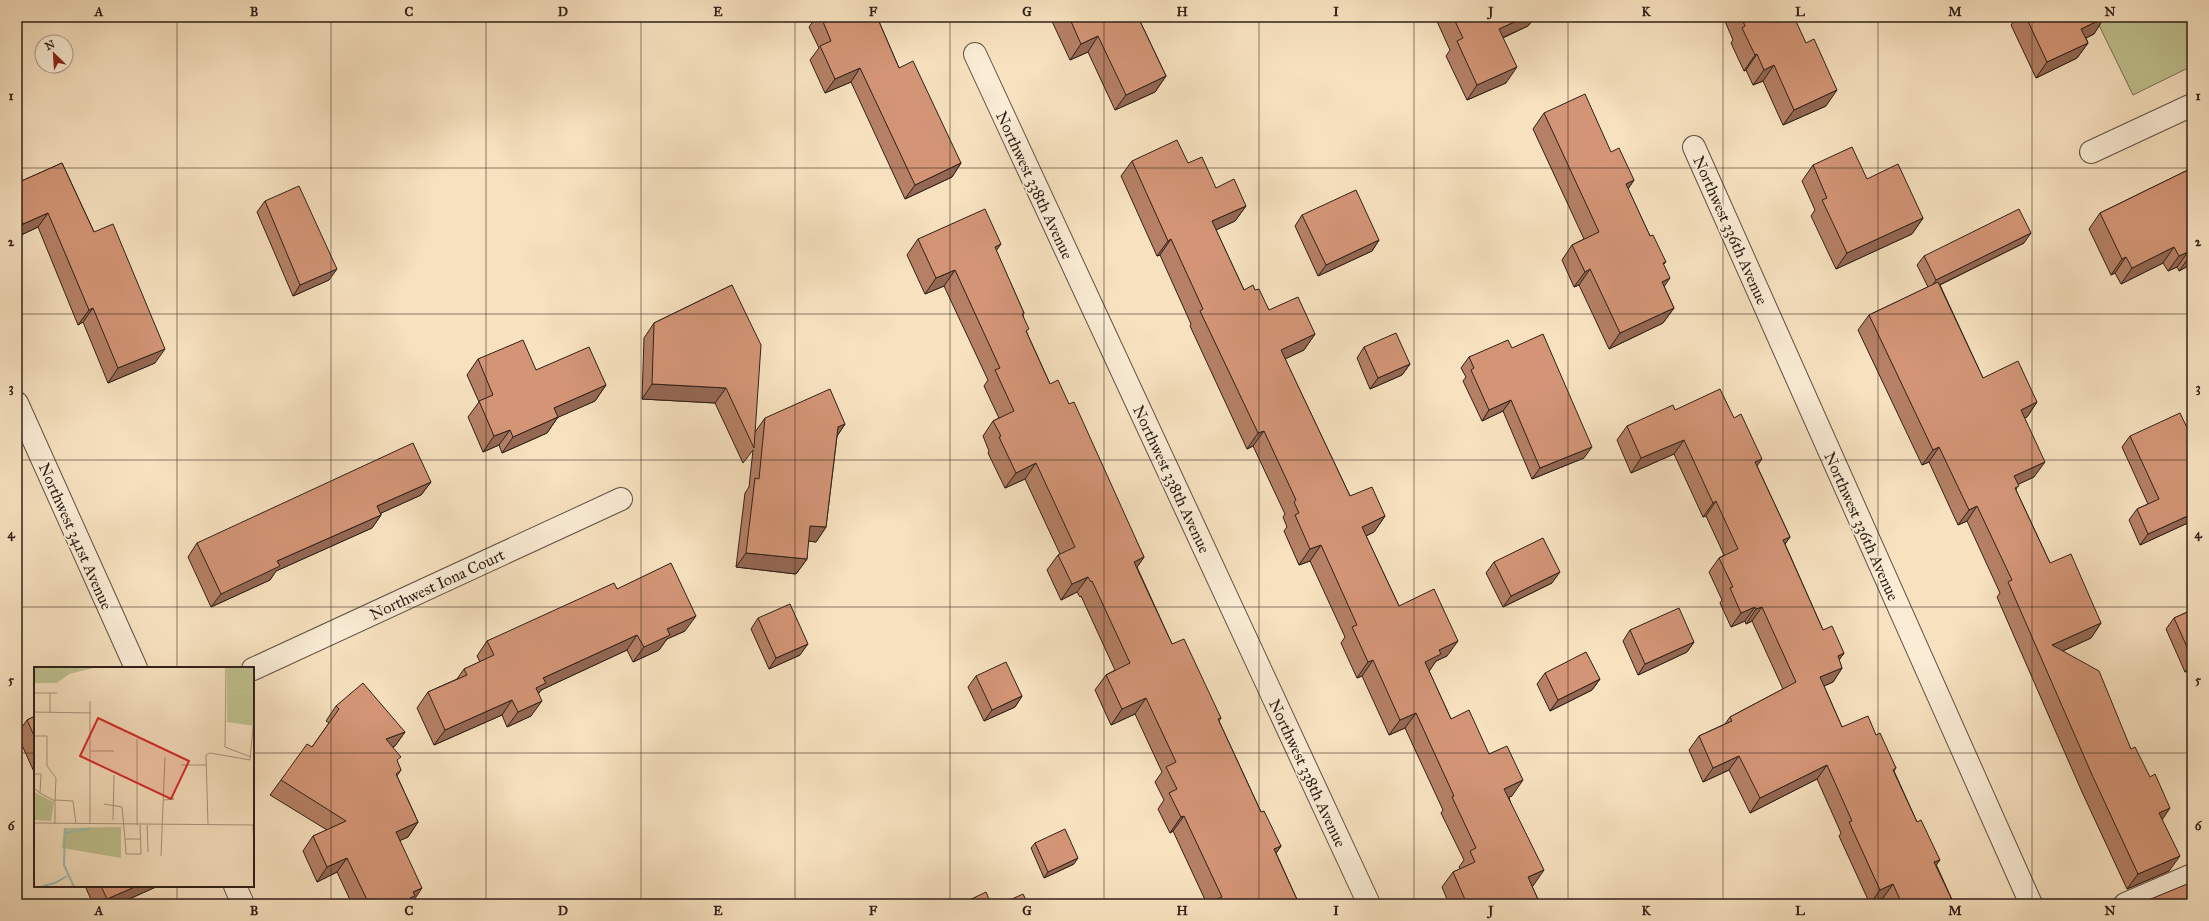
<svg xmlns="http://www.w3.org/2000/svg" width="2209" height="921" font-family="'IM FELL Great Primer',serif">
<rect width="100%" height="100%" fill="#f7e1bf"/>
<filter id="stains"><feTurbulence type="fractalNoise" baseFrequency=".005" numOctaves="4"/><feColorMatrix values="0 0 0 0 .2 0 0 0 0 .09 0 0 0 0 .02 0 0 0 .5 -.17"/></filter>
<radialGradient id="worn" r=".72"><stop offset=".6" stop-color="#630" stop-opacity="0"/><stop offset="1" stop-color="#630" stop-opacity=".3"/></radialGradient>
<path fill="#bfc290" stroke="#787154" d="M2095,17H2192V66L2133,95Z"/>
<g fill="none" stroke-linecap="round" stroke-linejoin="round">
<g stroke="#625042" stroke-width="24">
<g id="minor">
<path d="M975,54L1369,904"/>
<path d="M1694,147L2031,904"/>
<path d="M2091,152L2192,105"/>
<path d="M17,403L136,668"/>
<path d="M253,669L621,499"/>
<path d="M235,886L243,904"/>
<path d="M2125,904L2192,875"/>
</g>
</g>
<use href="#minor" stroke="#faecd5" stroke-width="22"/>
</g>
<g fill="#b58065" stroke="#302019">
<path d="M816,17H877L899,68L961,163L952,177L905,199L851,82L825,93L810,60L819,48L809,27Z"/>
<path d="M1050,17H1138L1166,76L1155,92L1115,110L1088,52L1070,60Z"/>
<path d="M1435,17H1535L1528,26L1503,38L1506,83L1467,100L1446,56L1450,50Z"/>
<path d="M1725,17H1794L1826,106L1783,125L1763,81L1753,85L1746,70L1744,71L1731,43L1733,40L1724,19Z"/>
<path d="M2017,17H2104L2094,34L2086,38L2088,43L2077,58L2036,78L2011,25Z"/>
<path d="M1544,113L1611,152L1634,180L1628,189L1650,236L1666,262L1663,265L1664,286L1674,308L1663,323L1609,349L1579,285L1574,287L1562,260L1572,245L1584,239L1533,129Z"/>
<path d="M1132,161L1188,163L1216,188L1246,206L1235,221L1216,230L1244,290H1255L1269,310L1315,334L1304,350L1285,359L1350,496L1385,516L1374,532L1366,536L1399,606L1447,656L1436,661L1429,671L1451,719L1489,754L1512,796L1509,797L1533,886H1532L1540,904H1449L1442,887L1453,872L1460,869L1459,867L1464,860L1441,813L1443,810L1405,728L1389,735L1362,676L1357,678L1341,643L1345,637L1310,561L1299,565L1284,531L1287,527L1283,517L1285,514L1253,446L1247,449L1190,326L1191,324L1160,255L1157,256L1121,176Z"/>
<path d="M62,163L155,363L108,383L83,322L78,325L38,227L17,237V183Z"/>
<path d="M1813,165L1867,179L1923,218L1912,234L1836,269L1811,216L1815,210L1802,181Z"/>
<path d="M2192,168V264L2179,271L2177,267L2168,271L2163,263L2121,284L2115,273L2111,275L2089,229L2100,213Z"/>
<path d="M265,201L329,280L293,296L257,212Z"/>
<path d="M1302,215L1379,240L1372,251L1318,276L1295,226Z"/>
<path d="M918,239L996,251L1024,313L1023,315L1027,333L1050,384L1069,404L1144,557L1137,567L1172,644L1221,718L1219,721L1261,812L1281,846L1276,853L1299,904H1207L1173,831L1170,833L1158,809L1164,800L1155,782L1162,772L1135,714L1111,725L1095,690L1106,675L1115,670L1081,596L1080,597L1077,592L1061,600L1047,570L1058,555L1060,554L1025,479L1005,488L988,453L989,451L983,436L993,421L999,418L984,386L988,380L944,286L925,294L907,255Z"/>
<path d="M2024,243L1940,285L1983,378L2037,402L2027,417L2024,418L2034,477L2018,484L2016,490L2050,563L2101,623L2091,638L2063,651L2131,749L2162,819L2169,871L2127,889L2082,792L1997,597L2000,593L1967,521L1958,525L1929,462L1922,465L1858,330L1869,315L1928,287L1917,265L1924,256Z"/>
<path d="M732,285L755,432L765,418L845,424L837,436L826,527L816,542L808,541L807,559L796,574L736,567L745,493L749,487L753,450L743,463L715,403L642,399L644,338L654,323Z"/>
<path d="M1364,347L1410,364L1402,375L1370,389L1357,358Z"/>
<path d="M1512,348L1584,458L1532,479L1503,411L1482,421L1463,381L1466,377L1461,368L1469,357Z"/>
<path d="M478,359L536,370L606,385L595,401L558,417L547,433L502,453L499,445L483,452L468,417L479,402L467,375Z"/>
<path d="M1675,410L1757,466L1790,537L1785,544L1823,630L1844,653L1839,660L1842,668L1833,682L1824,686L1842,727L1876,735L1896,768L1894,771L1954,904H1886L1883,898L1870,904L1839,836L1841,833L1817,779L1750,813L1729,770L1703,782L1689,750L1699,736L1725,724L1730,717L1783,689L1752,621L1746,624L1745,621L1731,627L1720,603L1722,600L1709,572L1719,558L1724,555L1706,516L1703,517L1674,454L1631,473L1617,440L1627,426Z"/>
<path d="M2130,436L2192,521L2140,545L2129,520L2137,509L2148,504L2122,447Z"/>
<path d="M431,482L421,495L381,513V515L372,528L276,571L270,580L211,607L188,557L197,543Z"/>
<path d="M1494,562L1552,583L1503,607L1486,573Z"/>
<path d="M617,589L685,631L667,639L659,650L633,662L627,650L541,690L538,694L531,716L507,727L502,715L434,745L417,708L428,692L457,679L464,669L480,662L477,656L487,641Z"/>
<path d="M2192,610V669L2185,672L2166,629L2174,618Z"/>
<path d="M758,618L800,655L769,669L751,629Z"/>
<path d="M1630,630L1694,642L1687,652L1638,675L1623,641Z"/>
<path d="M1545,673L1600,679L1592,690L1550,711L1537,684Z"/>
<path d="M976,676L1022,696L1015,707L984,721L968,687Z"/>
<path d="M336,706L405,732L395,746L393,747L397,762L401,770L397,776L418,822L408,837L400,840L412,904H352L337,872L317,882L303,851L313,836L327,830L270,795L281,780L312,747L329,723L326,721Z"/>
<path d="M35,716V774L17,734L27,720Z"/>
<path d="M1035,843L1074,864L1044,878L1031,848Z"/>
<path d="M85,886H158L118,904H93Z"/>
</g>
<g fill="#946853" stroke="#302019">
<path d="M1525,17H1535L1528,26L1488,44L1499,29Z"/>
<path d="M2104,18L2094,34L2071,45L2081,29Z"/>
<path d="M1098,36L1088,52L1070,60L1081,44Z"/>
<path d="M2088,43L2077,58L2036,78L2047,62Z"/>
<path d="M1757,54L1746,70L1744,71L1755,55Z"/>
<path d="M1774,65L1763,81L1753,85L1764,70Z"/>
<path d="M1517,67L1506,83L1467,100L1477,85Z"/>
<path d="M860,68L851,82L825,93L835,79Z"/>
<path d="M1166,76L1155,92L1115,110L1126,95Z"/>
<path d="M1837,90L1826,106L1783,125L1794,110Z"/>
<path d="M961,163L952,177L905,199L915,185Z"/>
<path d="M1634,180L1623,196L1626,184Z"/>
<path d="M1246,206L1235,221L1201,237L1212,221Z"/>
<path d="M48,213L38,227L17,237V233L23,224Z"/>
<path d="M1923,218L1912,234L1836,269L1847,253Z"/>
<path d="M2031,233L2024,243L1929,290L1936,280Z"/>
<path d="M1171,239L1160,255L1157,256L1168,241Z"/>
<path d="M1379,240L1372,251L1318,276L1326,265Z"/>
<path d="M1001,244L990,260L995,247Z"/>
<path d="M2174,247L2163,263L2121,284L2132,268Z"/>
<path d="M2188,252L2177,267L2168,271L2179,256Z"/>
<path d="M2192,254V264L2179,271L2190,256Z"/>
<path d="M2126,257L2115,273L2111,275L2122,259Z"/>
<path d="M337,269L329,280L293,296L300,285Z"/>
<path d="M1590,269L1579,285L1574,287L1585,272Z"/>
<path d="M955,270L944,286L925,294L936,278Z"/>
<path d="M1670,278L1659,294L1662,282Z"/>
<path d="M93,308L83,322L78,325L89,310Z"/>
<path d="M1674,308L1663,323L1609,349L1620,333Z"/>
<path d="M1315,334L1304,350L1270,366L1281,350Z"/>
<path d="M165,349L155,363L108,383L118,368Z"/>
<path d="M1410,364L1402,375L1370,389L1378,378Z"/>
<path d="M652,384L726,388L715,403L642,399Z"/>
<path d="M606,385L595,401L543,424L554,408Z"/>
<path d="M1511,400L1503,411L1482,421L1489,410Z"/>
<path d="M2037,402L2027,417L2010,425L2021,410Z"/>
<path d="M558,417L547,433L502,453L513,437Z"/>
<path d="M845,424L835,439L838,427Z"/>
<path d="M510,430L499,445L483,452L494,436Z"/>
<path d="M1264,431L1253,446L1247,449L1258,433Z"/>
<path d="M1684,440L1674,454L1631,473L1641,458Z"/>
<path d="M1592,447L1584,458L1532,479L1540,468Z"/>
<path d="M1939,447L1929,462L1922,465L1933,450Z"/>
<path d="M1762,459L1752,473L1755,462Z"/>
<path d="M2045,462L2034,477L2004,491L2014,476Z"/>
<path d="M1036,463L1025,479L1005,488L1016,473Z"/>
<path d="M431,482L421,495L368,519L377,506Z"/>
<path d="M1716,501L1706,516L1703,517L1713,503Z"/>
<path d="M1977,506L1967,521L1958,525L1969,510Z"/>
<path d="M2192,514V521L2140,545L2148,534Z"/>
<path d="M381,515L372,528L276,571L270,580L211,607L221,594L277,561Z"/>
<path d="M1385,516L1374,532L1351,543L1362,527Z"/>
<path d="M810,526L826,527L816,542L800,540Z"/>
<path d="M1790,537L1780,551L1783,540Z"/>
<path d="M1321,545L1310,561L1299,565L1310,549Z"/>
<path d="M746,553L807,559L796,574L736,567Z"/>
<path d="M1144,557L1133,573L1134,562Z"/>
<path d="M1560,572L1552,583L1503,607L1511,596Z"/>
<path d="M1088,577L1077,592L1061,600L1072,584Z"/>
<path d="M1755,607L1745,621L1731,627L1741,613Z"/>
<path d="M1762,607L1752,621L1746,624L1756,609Z"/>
<path d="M696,616L685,631L667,639L659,650L633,662L644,647L667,629Z"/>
<path d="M2101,623L2091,638L2042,660L2052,645Z"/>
<path d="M637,635L627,650L541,690L535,699L536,688L543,678Z"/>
<path d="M1458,641L1447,656L1436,661L1430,670L1414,677L1425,662L1439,650Z"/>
<path d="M1694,642L1687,652L1638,675L1645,664Z"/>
<path d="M808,644L800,655L769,669L776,658Z"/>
<path d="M1844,653L1834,667L1838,656Z"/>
<path d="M1373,660L1362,676L1357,678L1368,662Z"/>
<path d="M2192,662V669L2185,672Z"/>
<path d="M1842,668L1833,682L1810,692L1820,677Z"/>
<path d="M1600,679L1592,690L1550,711L1558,700Z"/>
<path d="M1022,696L1015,707L984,721L992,710Z"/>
<path d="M1146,698L1135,714L1111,725L1122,709Z"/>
<path d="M512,700L502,715L434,745L445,730Z"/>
<path d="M542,701L531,716L507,727L518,712Z"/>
<path d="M1416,713L1405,728L1389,735L1400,720Z"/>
<path d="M405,732L395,746L376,754L386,739Z"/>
<path d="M1739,756L1729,770L1703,782L1713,768Z"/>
<path d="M1827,765L1817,779L1750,813L1760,798Z"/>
<path d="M1523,780L1512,796L1493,804L1504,789Z"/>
<path d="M2170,808L2160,823L2159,813Z"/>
<path d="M1184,816L1173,831L1170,833L1181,817Z"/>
<path d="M418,822L408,837L386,847L396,832Z"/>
<path d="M1281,846L1270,862L1274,849Z"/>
<path d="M2180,856L2169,871L2127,889L2138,874Z"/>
<path d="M347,858L337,872L317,882L327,867Z"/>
<path d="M1078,858L1074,864L1044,878L1048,872Z"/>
<path d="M1940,860L1930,874L1934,862Z"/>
<path d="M1544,870L1533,886L1517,893L1528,877Z"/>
<path d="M1893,884L1883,898L1870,904L1880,890Z"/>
<path d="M137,886H158L118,904H104L107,899Z"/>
<path d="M422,888L412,903L405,904L413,892Z"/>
<path d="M1480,900L1477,904H1471Z"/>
</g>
<g fill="#d39576" stroke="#302019">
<path d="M821,17H877L899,68L913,61L961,163L915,185L860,68L835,79L820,46L831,41Z"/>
<path d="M1069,17H1138L1166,76L1126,95L1098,36L1081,44Z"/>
<path d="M1453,17H1525L1499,29L1517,67L1477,85L1457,41L1463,38Z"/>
<path d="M1741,17H1794L1806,43L1814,39L1837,90L1794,110L1774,65L1764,70L1757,54L1755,55L1742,28L1745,26Z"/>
<path d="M2026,17H2104V18L2081,29L2088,43L2047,62Z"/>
<path d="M1585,94L1611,152L1619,148L1634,180L1626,184L1650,236L1653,235L1666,262L1663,263L1670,278L1662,282L1674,308L1620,333L1590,269L1585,272L1572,245L1599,232L1544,113Z"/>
<path d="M1177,140L1188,163L1202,157L1216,188L1234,179L1246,206L1212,221L1244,290L1253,285L1255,290L1259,289L1269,310L1298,297L1315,334L1281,350L1350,496L1372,487L1385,516L1362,527L1399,606L1434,589L1458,641L1439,650L1441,654L1425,662L1451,719L1469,710L1489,754L1507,746L1523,780L1504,789L1544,870L1528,877L1540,904H1481L1480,900L1471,904H1467L1453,872L1475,862L1470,851L1476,848L1452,797L1454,796L1416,713L1400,720L1373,660L1368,662L1352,627L1357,625L1321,545L1310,549L1295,515L1299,513L1294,502L1296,500L1264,431L1258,433L1200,311L1203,309L1171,239L1168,241L1132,161Z"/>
<path d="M1852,147L1867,179L1898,164L1923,218L1847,253L1822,200L1827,198L1813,165Z"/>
<path d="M62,163L94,232L113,224L165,349L118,368L93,308L89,310L48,213L23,224L17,210V183Z"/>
<path d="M2192,168V254L2190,256L2188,252L2179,256L2174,247L2132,268L2126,257L2122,259L2100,213Z"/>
<path d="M299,186L337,269L300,285L265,201Z"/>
<path d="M1356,190L1379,240L1326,265L1302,215Z"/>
<path d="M985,209L1001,244L995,247L1024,313L1022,314L1029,329L1026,331L1050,384L1058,380L1069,404L1074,402L1144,557L1134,562L1172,644L1184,639L1221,718L1218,719L1261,812L1264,811L1281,846L1274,849L1299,904H1217L1215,900L1222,897L1184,816L1181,817L1169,793L1177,789L1166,767L1176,762L1146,698L1122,709L1106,675L1130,663L1092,581L1091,582L1088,577L1072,584L1058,555L1075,547L1036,463L1016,473L999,437L1001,436L993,421L1014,411L995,370L1000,368L955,270L936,278L918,239Z"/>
<path d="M2019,209L2031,233L1936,280L1924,256Z"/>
<path d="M1938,282L1983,378L2018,361L2037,402L2021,410L2045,462L2014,476L2019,486L2015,488L2050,563L2071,554L2101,623L2052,645L2099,671L2131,749L2135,747L2150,777L2155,774L2170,808L2159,813L2180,856L2138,874L2093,777L2008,582L2012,580L1977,506L1969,510L1939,447L1933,450L1869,315Z"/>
<path d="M732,285L761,345L754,448L726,388L652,384L654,323Z"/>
<path d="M1396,333L1410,364L1378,378L1364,347Z"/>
<path d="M1543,334L1592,447L1540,468L1511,400L1489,410L1471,370L1474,368L1469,357L1508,340L1512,348Z"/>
<path d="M523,340L536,370L589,347L606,385L554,408L558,417L513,437L510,430L494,436L479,401L493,395L478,359Z"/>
<path d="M830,389L845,424L838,427L826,527L810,526L807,559L746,553L755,478L759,479L765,418Z"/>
<path d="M1720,389L1734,418L1741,414L1762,459L1755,462L1790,537L1783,540L1823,630L1832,626L1844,653L1838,656L1842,668L1820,677L1842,727L1868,716L1876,735L1880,733L1896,768L1893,770L1917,822L1921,820L1940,860L1934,862L1954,904H1902L1893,884L1880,890L1849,822L1852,821L1827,765L1760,798L1739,756L1713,768L1699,736L1732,721L1730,717L1796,682L1762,607L1756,609L1755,607L1741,613L1730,588L1733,587L1719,558L1738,549L1716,501L1713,503L1684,440L1641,458L1627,426L1673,405L1675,410Z"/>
<path d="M2180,413L2192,438V454H2191L2192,455V514L2148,534L2137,509L2159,499L2130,436Z"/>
<path d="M413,443L431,482L377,506L381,515L277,561L280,566L221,594L197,543Z"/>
<path d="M1543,538L1560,572L1511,596L1494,562Z"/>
<path d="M671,563L696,616L667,629L670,635L644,647L637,635L543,678L546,683L536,688L542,701L518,712L512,700L445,730L428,692L467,675L464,669L494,655L487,641L614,583L617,589Z"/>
<path d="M790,604L808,644L776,658L758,618Z"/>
<path d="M1679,608L1694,642L1645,664L1630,630Z"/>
<path d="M2192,610V658L2174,618Z"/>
<path d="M1586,652L1600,679L1558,700L1545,673Z"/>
<path d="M1006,662L1022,696L992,710L976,676Z"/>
<path d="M363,683L405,732L386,739L401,757L397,760L401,770L396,774L418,822L396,832L422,888L413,892L415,896L410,898L412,904H369L347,858L327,867L313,836L346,821L281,780L307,744L312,747L339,709L336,706Z"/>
<path d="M35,716V738L27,720Z"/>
<path d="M1065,829L1078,858L1048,872L1035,843Z"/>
<path d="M2192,882V904H2147L2146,901Z"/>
<path d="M101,886H137L107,899Z"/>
<path d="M986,892L991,904H961Z"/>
<path d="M1023,894L1028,904H1001Z"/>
</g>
<path fill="none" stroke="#302019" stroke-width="1" stroke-opacity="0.55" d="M177,17V668M331,17V904M486,17V904M641,17V904M795,17V904M950,17V904M1104,17V904M1259,17V904M1414,17V904M1568,17V904M1723,17V904M1878,17V904M2032,17V904M17,168H2192M17,314H2192M17,460H2192M17,607H2192M17,753H35M253,753H2192M177,886V904"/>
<g text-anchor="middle" stroke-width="3.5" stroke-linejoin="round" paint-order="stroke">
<g font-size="16" fill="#302019" stroke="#faecd5">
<text transform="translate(1035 185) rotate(65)" y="6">Northwest 338th Avenue</text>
<text transform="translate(1731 230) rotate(66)" y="6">Northwest 336th Avenue</text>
<text transform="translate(1172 479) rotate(65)" y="6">Northwest 338th Avenue</text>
<text transform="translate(1862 526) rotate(66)" y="6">Northwest 336th Avenue</text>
<text transform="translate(76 536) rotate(66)" y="6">Northwest 341st Avenue</text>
<text transform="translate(437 584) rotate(-25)" y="6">Northwest Iona Court</text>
<text transform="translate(1308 773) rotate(65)" y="6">Northwest 338th Avenue</text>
</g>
</g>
<g transform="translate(34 667)">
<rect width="220" height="220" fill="#f7e1bf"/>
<path d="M193,0H220V25L193,27ZM0,125L20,135L17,154L0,153ZM87,160V191L28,181L30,161Z" fill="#bfc290"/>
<path d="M0,0H63L35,7L23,16H0ZM220,25V59L193,55V27Z" fill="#bfc290"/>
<path d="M0,0H24V11L0,9Z" fill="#bfc290"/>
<path fill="none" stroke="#9dbdb4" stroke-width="2" d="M31,161L30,198L40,220M32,166L57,161M9,219L21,216L33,209"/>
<path fill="none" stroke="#a7947d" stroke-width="1" d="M192,0L191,80L217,90M0,26H23M16,26V45M0,45L57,46M0,69H13V99L22,111L21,134M57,84H80M147,98H172M0,107H7L6,126L0,121M6,126L21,134V157M21,133L39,134L42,157M130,133L140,132L130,129M70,137L88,140L91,172H106M79,153L80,108M0,156L220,158M56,157V34M103,158V72M113,158L114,185M174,158L172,88L176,86L216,93L219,59M219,158L220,182M91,172L92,187H107L106,158M127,189L131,90"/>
<path fill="#d62828" fill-opacity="0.15" stroke="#d62828" stroke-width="2" d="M64,51L155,94L137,132L46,89Z"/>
<rect width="220" height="220" fill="none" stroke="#302019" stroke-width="2"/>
</g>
<rect width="2209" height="921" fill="none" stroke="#f7e1bf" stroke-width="44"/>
<g transform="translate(54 54) rotate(335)"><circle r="19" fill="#faecd5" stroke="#a99a8a"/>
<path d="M0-3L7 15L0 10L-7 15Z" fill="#8f2418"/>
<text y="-6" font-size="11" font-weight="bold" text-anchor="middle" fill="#302019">N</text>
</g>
<rect x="22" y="22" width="2165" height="877" fill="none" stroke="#302019" stroke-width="1.5"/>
<g font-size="13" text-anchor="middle" font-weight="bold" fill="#302019">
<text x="99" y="16">A</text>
<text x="254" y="16">B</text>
<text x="409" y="16">C</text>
<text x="563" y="16">D</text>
<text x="718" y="16">E</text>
<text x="873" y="16">F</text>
<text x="1027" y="16">G</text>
<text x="1182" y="16">H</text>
<text x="1336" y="16">I</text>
<text x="1491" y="16">J</text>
<text x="1646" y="16">K</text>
<text x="1800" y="16">L</text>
<text x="1955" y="16">M</text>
<text x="2110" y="16">N</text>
<text x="11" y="100">1</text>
<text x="2198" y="100">1</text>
<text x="11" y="246">2</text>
<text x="2198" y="246">2</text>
<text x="11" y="392">3</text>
<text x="2198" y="392">3</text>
<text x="11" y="538">4</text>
<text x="2198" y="538">4</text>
<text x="11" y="684">5</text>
<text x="2198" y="684">5</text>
<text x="11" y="830">6</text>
<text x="2198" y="830">6</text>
<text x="99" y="915">A</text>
<text x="254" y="915">B</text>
<text x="409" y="915">C</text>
<text x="563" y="915">D</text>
<text x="718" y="915">E</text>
<text x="873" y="915">F</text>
<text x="1027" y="915">G</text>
<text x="1182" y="915">H</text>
<text x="1336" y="915">I</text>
<text x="1491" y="915">J</text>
<text x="1646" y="915">K</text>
<text x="1800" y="915">L</text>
<text x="1955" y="915">M</text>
<text x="2110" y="915">N</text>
</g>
<rect width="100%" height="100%" filter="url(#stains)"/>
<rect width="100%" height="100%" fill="url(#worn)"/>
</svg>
